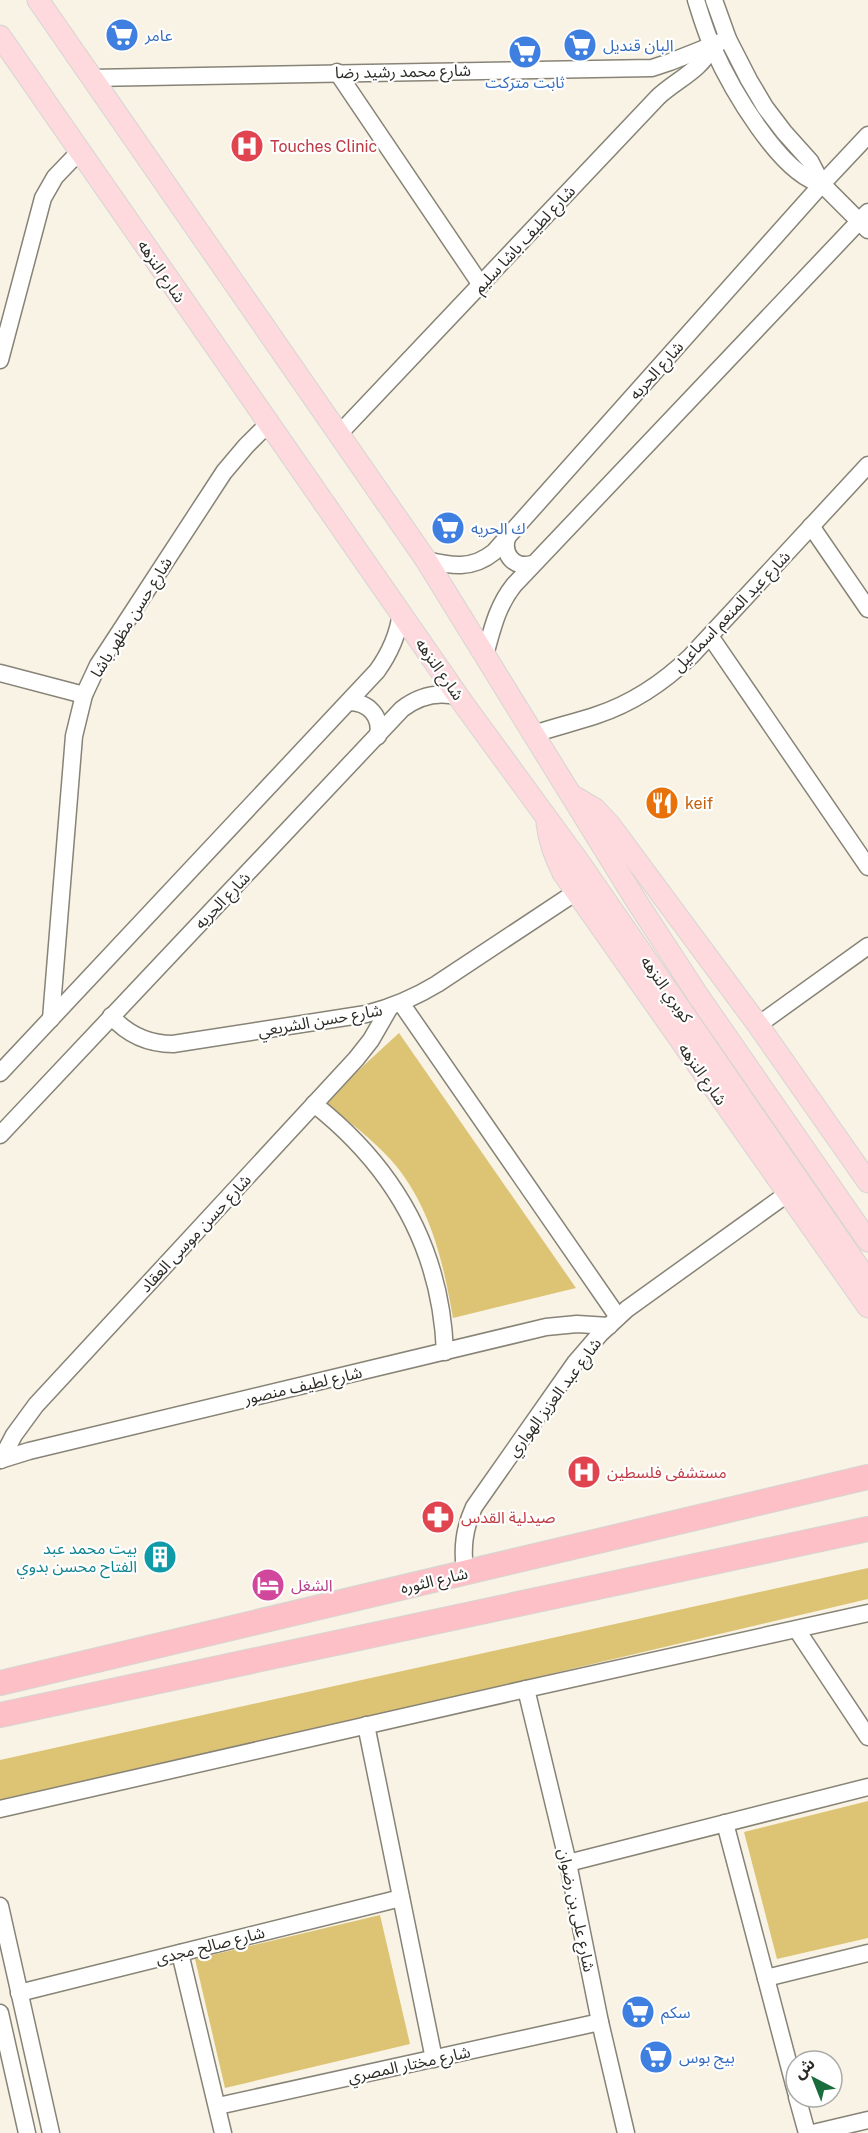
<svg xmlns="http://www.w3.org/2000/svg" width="868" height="2133" font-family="'Public Sans','Noto Sans Arabic',sans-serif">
<rect width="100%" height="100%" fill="#f8f3e5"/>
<g fill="#ddc475">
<path d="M399,1033L576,1288L453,1318C443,1261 430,1204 391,1160C371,1138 347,1120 324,1102Z"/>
<path d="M868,1568V1599L0,1804V1760Z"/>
<path d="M868,1801V1938L777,1959L744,1832Z"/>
<path d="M380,1915L410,2044L225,2088L195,1959Z"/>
</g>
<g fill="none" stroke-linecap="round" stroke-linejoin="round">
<g stroke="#878376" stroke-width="19">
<g id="minor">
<path d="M696,0C701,16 706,33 713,48C730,86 780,175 822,184"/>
<path d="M714,0L728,39L749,80L765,107L784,132L810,161L822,184L868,230"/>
<path d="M337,72L481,285"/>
<path d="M91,78L652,68L670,62L728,39"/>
<path d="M0,360L43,198L55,177L80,151"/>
<path d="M338,435L658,97C676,80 702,70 712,46"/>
<path d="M811,526L868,609"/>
<path d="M507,538C502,555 515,569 532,564"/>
<path d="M426,560C451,566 472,570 494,552L822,184L868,135"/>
<path d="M710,636L868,867"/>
<path d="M485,655C492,630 497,606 514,585L868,212"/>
<path d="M0,673L84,695"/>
<path d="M349,702C368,702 382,716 378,736"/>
<path d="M534,734C555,727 576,722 597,715C633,703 664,682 691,656L868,465"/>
<path d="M401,1003L618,1317"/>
<path d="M111,1016C128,1035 148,1044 173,1044L366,1014C392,1007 414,998 437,984L576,892"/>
<path d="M51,1019L74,736L84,695L98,665L224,472L246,446L268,424"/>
<path d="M758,1025L868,946"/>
<path d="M0,1073L377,671C390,653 398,635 401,613"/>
<path d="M314,1104C394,1167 441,1249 445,1352"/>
<path d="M0,1135L402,709C419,696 438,691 459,697"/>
<path d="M0,1460L29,1451L546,1327L577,1324L609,1326"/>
<path d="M1,1460L14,1435L36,1405L356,1059L371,1040L390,1007"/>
<path d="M465,1572C462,1548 464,1529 474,1507L575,1363L600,1334L627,1309L787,1194"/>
<path d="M797,1630L868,1737"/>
<path d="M526,1689L568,1863L600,2022L626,2133"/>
<path d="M366,1725L434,2059"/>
<path d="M0,1809L526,1689L868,1613"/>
<path d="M725,1823L796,2092"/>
<path d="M568,1863L868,1787"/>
<path d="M0,1906L51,2133"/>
<path d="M180,1953L223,2133"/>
<path d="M766,1978L868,1953"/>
<path d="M19,1993L401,1898"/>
<path d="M0,2013L27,2133"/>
<path d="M797,2097L807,2133"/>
<path d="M218,2106L600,2022"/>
<path d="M813,2133L868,2120"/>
</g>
</g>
<g stroke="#d5d5d3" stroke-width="23">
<g id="major">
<path d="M38,0L426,560L637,902L697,994L868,1241"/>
<path d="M0,36L465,706L579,862L868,1281"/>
<path d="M573,796L595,809L610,825L758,1025L868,1182"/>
<path d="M547,823C549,842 555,856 563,873L868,1307"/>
</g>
</g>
<g stroke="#d5d5d3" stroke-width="26">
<g id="highway">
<path d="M0,1683L868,1477"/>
<path d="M0,1715L868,1529"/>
</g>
</g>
<use href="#minor" stroke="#fff" stroke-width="16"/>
<use href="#major" stroke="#fed9dd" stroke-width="21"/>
<use href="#highway" stroke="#fdc0c6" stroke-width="24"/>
</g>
<defs>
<g id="supermarket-disc" transform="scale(1.725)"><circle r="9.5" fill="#3f7fe0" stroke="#fff"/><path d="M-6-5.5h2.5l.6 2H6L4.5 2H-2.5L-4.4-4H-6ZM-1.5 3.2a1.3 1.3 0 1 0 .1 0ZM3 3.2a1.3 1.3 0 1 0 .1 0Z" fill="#fff"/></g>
<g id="hospital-disc" transform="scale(1.725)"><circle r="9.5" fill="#e0444e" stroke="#fff"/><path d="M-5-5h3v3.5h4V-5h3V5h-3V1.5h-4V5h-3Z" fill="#fff"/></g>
<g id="restaurant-disc" transform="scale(1.725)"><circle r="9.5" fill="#e8710a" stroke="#fff"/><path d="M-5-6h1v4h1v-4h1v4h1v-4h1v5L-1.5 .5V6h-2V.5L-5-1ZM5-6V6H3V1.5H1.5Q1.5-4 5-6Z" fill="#fff"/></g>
<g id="pharmacy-disc" transform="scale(1.725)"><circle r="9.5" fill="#e0444e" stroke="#fff"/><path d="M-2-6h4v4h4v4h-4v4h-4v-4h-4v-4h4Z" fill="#fff"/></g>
<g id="building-disc" transform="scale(1.725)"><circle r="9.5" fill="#0f9aa8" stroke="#fff"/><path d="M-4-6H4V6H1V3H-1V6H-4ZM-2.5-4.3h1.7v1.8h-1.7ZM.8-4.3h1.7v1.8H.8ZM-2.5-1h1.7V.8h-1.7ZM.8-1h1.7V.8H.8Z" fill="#fff"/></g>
<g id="hotel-disc" transform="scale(1.725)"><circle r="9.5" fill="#d1479c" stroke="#fff"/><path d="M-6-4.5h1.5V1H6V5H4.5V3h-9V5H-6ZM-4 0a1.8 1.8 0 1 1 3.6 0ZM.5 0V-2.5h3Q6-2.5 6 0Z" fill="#fff"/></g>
</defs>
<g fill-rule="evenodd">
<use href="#supermarket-disc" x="122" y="35"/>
<use href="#supermarket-disc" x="580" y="45"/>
<use href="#supermarket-disc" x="525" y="52"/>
<use href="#hospital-disc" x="247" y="146"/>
<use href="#supermarket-disc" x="448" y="528"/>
<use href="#restaurant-disc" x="662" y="803"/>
<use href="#hospital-disc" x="584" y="1472"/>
<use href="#pharmacy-disc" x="438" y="1517"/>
<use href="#building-disc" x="160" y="1557"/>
<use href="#hotel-disc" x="268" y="1585"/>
<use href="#supermarket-disc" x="638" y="2012"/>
<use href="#supermarket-disc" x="656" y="2057"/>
</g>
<g text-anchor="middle" stroke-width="4.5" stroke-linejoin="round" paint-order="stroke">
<g font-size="16" fill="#366cbe" stroke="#fff" text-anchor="start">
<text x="145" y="41">عامر</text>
<text x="603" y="51">البان قنديل</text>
<text x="525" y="88" text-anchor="middle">ثابت متركت</text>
<text x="471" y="534">ك الحريه</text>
<text x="661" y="2018">سكم</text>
<text x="679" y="2063">بيج بوس</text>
</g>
<g font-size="16" fill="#2c2b25" stroke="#fff">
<text transform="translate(403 71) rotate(-1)" y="6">شارع محمد رشيد رضا</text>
<text transform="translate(524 239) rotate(-47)" y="6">شارع لطيف باشا سليم</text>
<text transform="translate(162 271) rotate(56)" y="6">شارع النزهه</text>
<text transform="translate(656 370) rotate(-48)" y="6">شارع الحريه</text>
<text transform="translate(731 611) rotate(-46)" y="6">شارع عبد المنعم اسماعيل</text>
<text transform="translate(131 617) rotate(-58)" y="6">شارع حسن مظهر باشا</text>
<text transform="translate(440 669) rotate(55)" y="6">شارع النزهه</text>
<text transform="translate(222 900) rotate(-46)" y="6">شارع الحريه</text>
<text transform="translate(667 989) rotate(55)" y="6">كوبري النزهه</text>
<text transform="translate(320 1020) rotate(-10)" y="6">شارع حسن الشريعي</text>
<text transform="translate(703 1074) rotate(55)" y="6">شارع النزهه</text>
<text transform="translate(195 1233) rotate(-47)" y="6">شارع حسن موسى العقاد</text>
<text transform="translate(303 1385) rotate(-13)" y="6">شارع لطيف منصور</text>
<text transform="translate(554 1397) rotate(-53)" y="6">شارع عبد العزيز الهواري</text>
<text transform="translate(434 1580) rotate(-13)" y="6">شارع الثوره</text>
<text transform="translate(577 1910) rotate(78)" y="6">شارع على بن رضوان</text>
<text transform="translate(210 1945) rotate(-14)" y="6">شارع صالح مجدى</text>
<text transform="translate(409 2064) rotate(-12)" y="6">شارع مختار المصري</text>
</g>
<g font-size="16" fill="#be3a42" stroke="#fff" text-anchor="start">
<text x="270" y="152">Touches Clinic</text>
<text x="607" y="1478">مستشفى فلسطين</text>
<text x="461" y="1523">صيدلية القدس</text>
</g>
<g font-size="16" fill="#c56008" stroke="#fff" text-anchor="start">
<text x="685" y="809">keif</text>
</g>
<g font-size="16" fill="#0d838f" stroke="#fff" text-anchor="end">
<text x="137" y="1554">بيت محمد عبد<tspan x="137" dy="18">الفتاح محسن بدوي</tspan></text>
</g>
<g font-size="16" fill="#b23c85" stroke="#fff" text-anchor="start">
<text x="291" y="1591">الشغل</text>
</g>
</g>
<g transform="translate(814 2079) rotate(318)"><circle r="28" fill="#ffffff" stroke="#abaaa8" stroke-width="1.5"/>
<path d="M0-4.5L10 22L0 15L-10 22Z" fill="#1a6c3d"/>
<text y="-9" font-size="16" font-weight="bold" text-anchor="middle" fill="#2c2b25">ش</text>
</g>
</svg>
